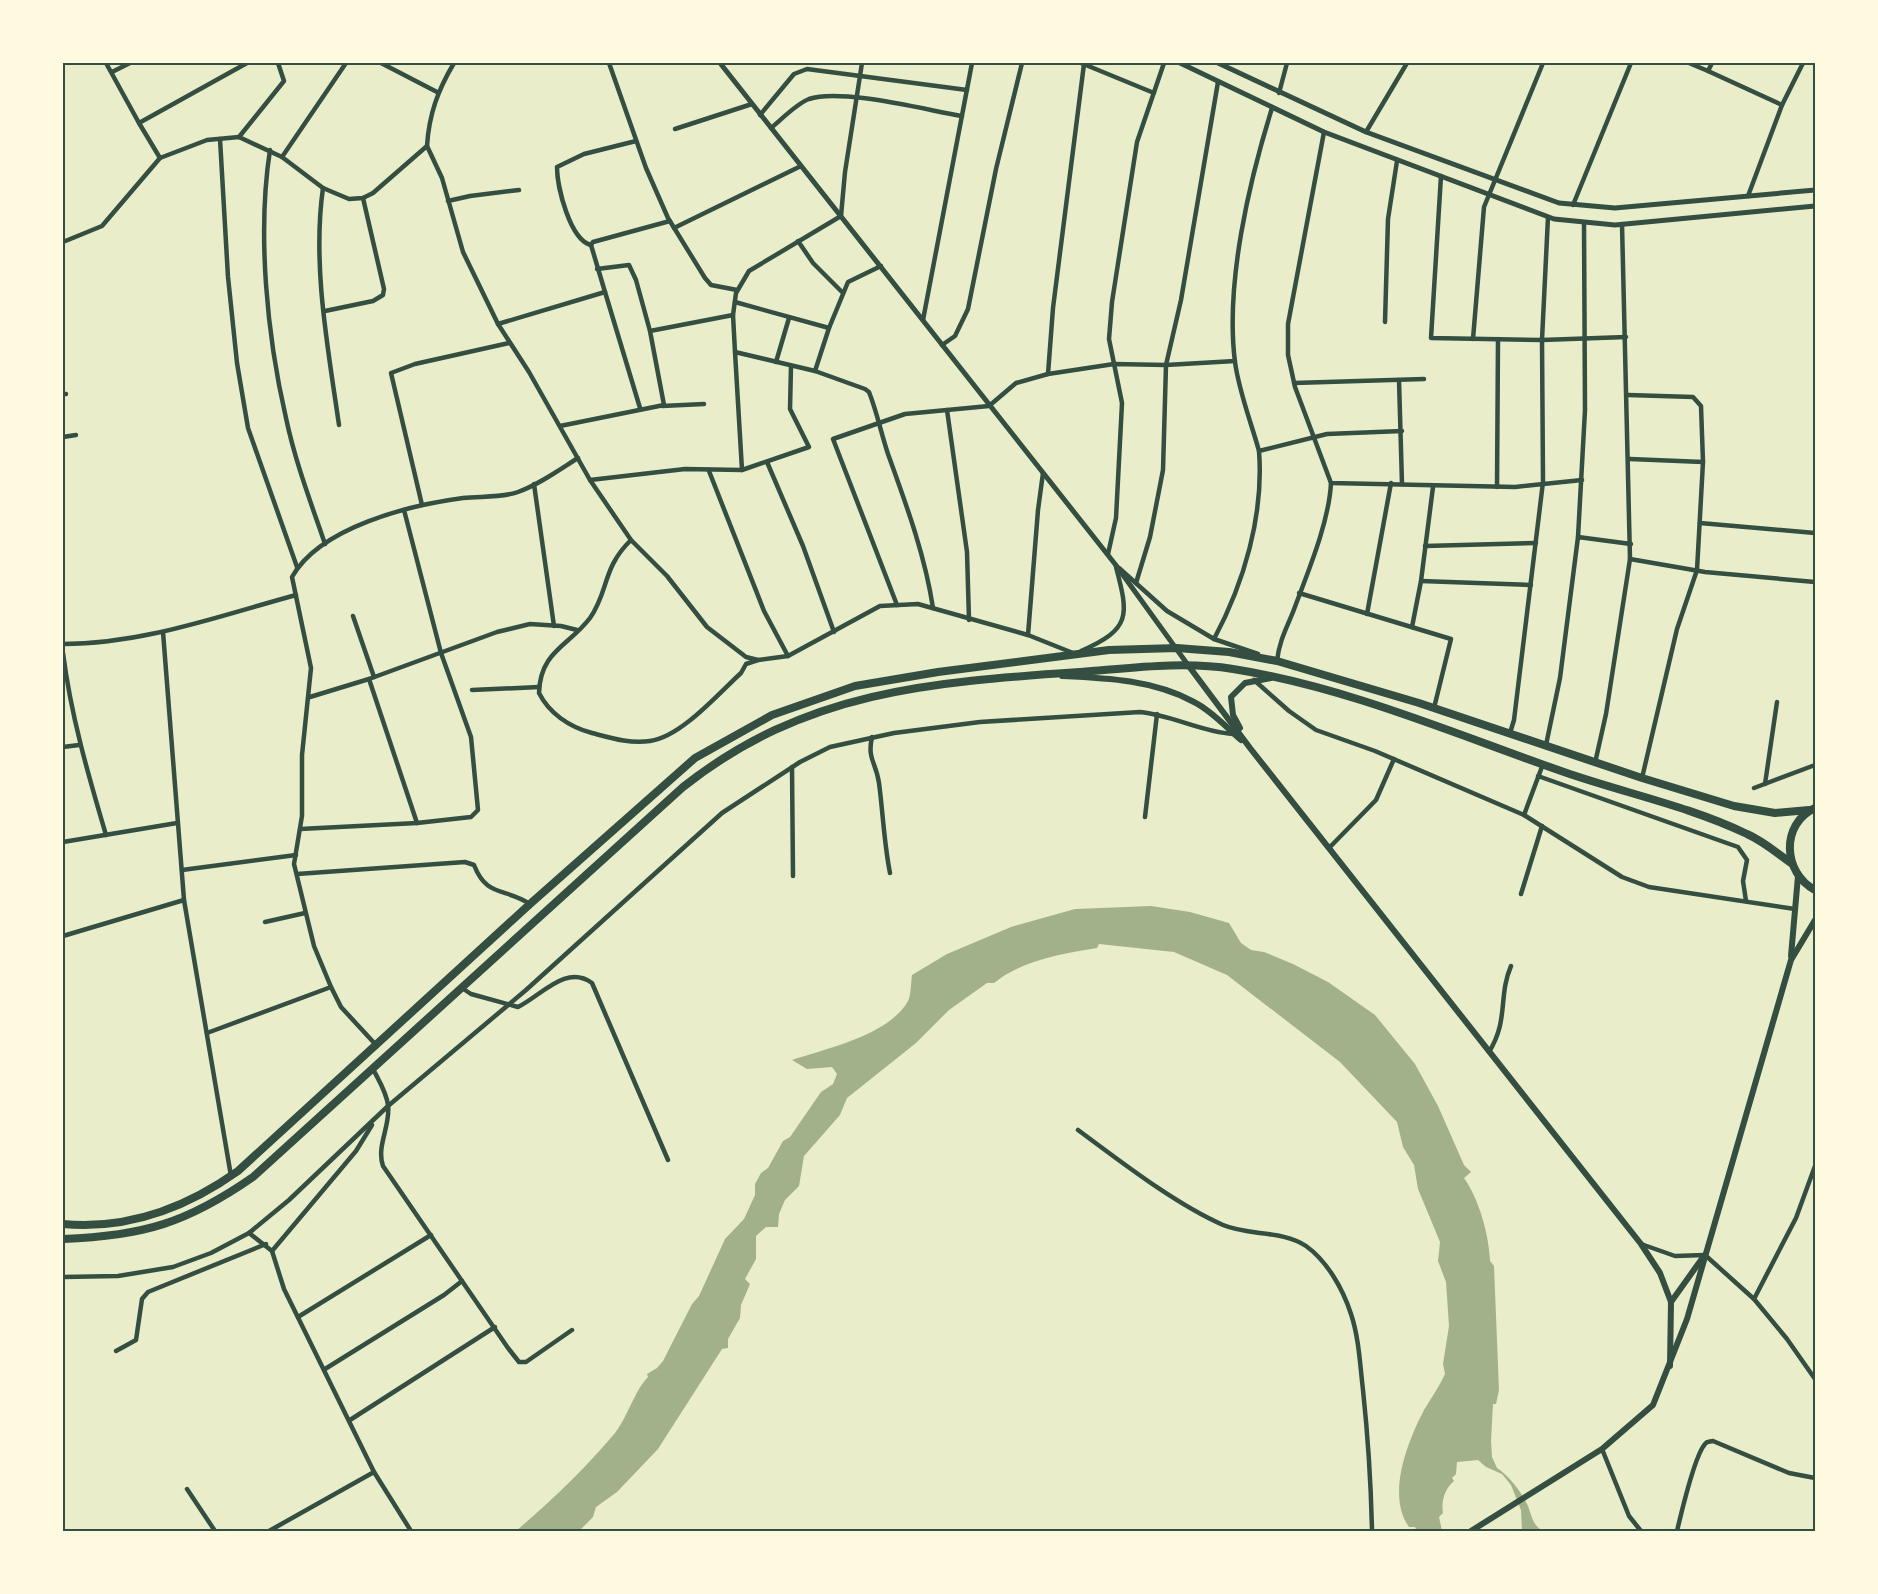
<svg xmlns="http://www.w3.org/2000/svg" width="1878" height="1594" font-family="'Titillium Web',sans-serif">
<rect width="100%" height="100%" fill="#e9edc9"/>
<path fill="#a3b18a" d="M1151,906L1190,912L1229,923L1241,943L1251,950L1264,952L1293,964L1328,982L1375,1015L1415,1064L1438,1106L1464,1165L1471,1172L1464,1178C1479,1199 1489,1235 1490,1261L1494,1266L1499,1390L1496,1404H1493L1491,1441L1492,1457L1497,1468C1509,1476 1520,1490 1527,1504C1532,1515 1532,1525 1543,1531H1522L1521,1510L1511,1485L1502,1474L1486,1467L1478,1460L1457,1462L1456,1474L1452,1478L1454,1481C1445,1489 1441,1500 1443,1513L1439,1517L1442,1531H1417L1415,1527H1409C1386,1495 1408,1441 1424,1410C1431,1398 1439,1387 1445,1374L1443,1364L1449,1326L1446,1282L1438,1261L1440,1242L1418,1189L1414,1165L1403,1147L1397,1122L1340,1062L1227,975L1174,952L1099,944L1097,948C1061,954 1023,960 994,983H987L949,1010L916,1043L847,1098L840,1115L804,1156L799,1186L785,1200L779,1214L778,1227H766L756,1236V1259L745,1279L750,1284L741,1305L740,1318L728,1339V1348L722,1349L658,1449L617,1492L596,1507L593,1517L579,1531H516C551,1501 585,1469 615,1433C628,1416 635,1390 648,1377L647,1374L657,1368L663,1361L692,1304L699,1296L725,1239L744,1219L755,1195V1184L761,1173L768,1168L783,1141L790,1137L821,1092L833,1084L837,1074L832,1067L807,1069L792,1060C828,1048 889,1035 908,1001C911,996 911,982 912,975L947,954L1011,927L1075,909Z"/>
<g fill="none" stroke-linecap="round" stroke-linejoin="round">
<g stroke="#344e41" stroke-width="4.5">
<path d="M106,63L139,123"/>
<path d="M381,63L437,92"/>
<path d="M609,63L646,168L668,218L705,278L711,285L737,290"/>
<path d="M1081,63L1154,93"/>
<path d="M1689,63L1708,71L1712,63"/>
<path d="M1708,71L1782,105L1748,196"/>
<path d="M112,72L130,63"/>
<path d="M1279,93L1287,63"/>
<path d="M1782,105L1803,63"/>
<path d="M760,115L794,74L807,69L967,90"/>
<path d="M771,128C782,119 796,104 809,99C841,88 926,110 962,116"/>
<path d="M675,129L752,104"/>
<path d="M1324,132L1288,324V355L1295,387L1331,483L1515,487L1582,480"/>
<path d="M1366,132L1407,63"/>
<path d="M239,137L284,81L278,63"/>
<path d="M220,139L228,277L237,363L248,428L297,567"/>
<path d="M427,146L442,178L463,252L498,324L529,372L590,480L631,540L667,576L707,627L746,657L758,660L788,656L880,606L918,604L1028,635L1073,653"/>
<path d="M270,150C257,233 267,336 286,418C295,461 311,503 325,544"/>
<path d="M282,157L346,63"/>
<path d="M160,158L139,123L247,63"/>
<path d="M1441,176L1431,338L1542,340L1626,337"/>
<path d="M323,188C312,265 328,348 339,425"/>
<path d="M448,201L470,196L519,190"/>
<path d="M1573,205L1631,63"/>
<path d="M674,228L801,166"/>
<path d="M798,241L813,263L842,292"/>
<path d="M63,242L102,226L160,158L207,140L239,137L282,157L323,188L349,199L363,198L373,193L427,146C429,114 438,90 454,63"/>
<path d="M591,245C570,240 557,187 557,167L584,154L636,141"/>
<path d="M597,269L629,265L636,280L650,331"/>
<path d="M605,292L640,408"/>
<path d="M735,302L829,328L815,371"/>
<path d="M325,311L373,301L383,295L384,289L363,198"/>
<path d="M733,315L736,293L749,271L841,216L845,172L862,63"/>
<path d="M923,320L972,63"/>
<path d="M1385,322L1388,219L1397,161"/>
<path d="M498,324L605,292L591,245L593,242L670,221"/>
<path d="M829,328L848,282L881,266"/>
<path d="M1473,339L1484,207L1543,63"/>
<path d="M942,345L955,336L968,309L996,169L1022,63"/>
<path d="M776,362L789,318"/>
<path d="M1048,374L1053,308L1084,64"/>
<path d="M1399,380L1402,484"/>
<path d="M1294,383L1424,379"/>
<path d="M63,394H66"/>
<path d="M1628,395L1693,397L1701,406L1703,462L1697,570L1677,629L1642,778"/>
<path d="M662,406L704,404"/>
<path d="M947,410L967,552L969,620"/>
<path d="M560,426L664,405L650,331L733,315L735,352"/>
<path d="M63,437L76,435"/>
<path d="M1259,451C1251,422 1239,392 1235,362C1225,284 1249,182 1272,108"/>
<path d="M1630,459L1703,462"/>
<path d="M767,462L803,546L834,632"/>
<path d="M742,470L809,447L790,409L791,366"/>
<path d="M709,471L764,611L788,656"/>
<path d="M590,480L685,469L742,470L735,352L815,371L865,389L869,392C877,412 881,433 888,454C906,504 925,555 933,608"/>
<path d="M534,484L554,626"/>
<path d="M1497,487L1498,339"/>
<path d="M422,505L391,373L415,364L509,343"/>
<path d="M1700,523L1815,533"/>
<path d="M1578,537L1585,410L1584,224"/>
<path d="M631,540C602,568 609,591 590,618C569,646 540,651 539,693C549,713 569,727 592,733C611,738 630,744 650,741C681,737 718,694 741,673L746,664L758,660"/>
<path d="M1425,546L1536,543"/>
<path d="M1108,554L1116,518L1122,403L1109,339L1112,302L1137,142L1164,63"/>
<path d="M1630,559L1705,572L1815,582"/>
<path d="M1119,568L1167,611L1214,639L1258,654"/>
<path d="M1421,581L1531,585"/>
<path d="M1136,583L1150,537L1163,470L1166,365L1181,300L1218,82"/>
<path d="M1299,593L1451,639L1434,708"/>
<path d="M897,605L833,439L905,414L989,406L1016,383L1048,374L1114,364L1166,365L1235,361"/>
<path d="M1367,614L1391,483"/>
<path d="M353,616L374,677"/>
<path d="M1412,627L1421,581L1433,487"/>
<path d="M163,632L184,900L231,1176"/>
<path d="M1028,635L1038,510L1043,473"/>
<path d="M1214,639C1244,583 1264,515 1259,451L1327,434L1402,431"/>
<path d="M63,644C143,644 219,616 296,595"/>
<path d="M1081,651C1131,629 1129,616 1116,567"/>
<path d="M63,653C71,716 88,774 106,835"/>
<path d="M1277,661C1279,642 1286,629 1293,612C1307,574 1329,523 1331,483"/>
<path d="M369,679L417,823"/>
<path d="M1254,680L1289,711L1316,730L1375,751L1524,815L1622,877L1649,887L1795,909"/>
<path d="M472,690L539,687"/>
<path d="M310,697L369,679L497,632L530,624L561,626L577,630"/>
<path d="M1510,733L1514,720L1543,482L1542,340L1548,217"/>
<path d="M872,737C867,759 876,762 879,783C883,813 884,843 890,873"/>
<path d="M1546,745L1560,678L1578,537L1631,544"/>
<path d="M63,747L79,745"/>
<path d="M1595,763L1606,714L1630,559L1622,224"/>
<path d="M792,767L793,876"/>
<path d="M1538,776L1738,847L1747,860L1743,881L1746,901"/>
<path d="M1765,784L1777,702"/>
<path d="M1754,788L1815,765"/>
<path d="M1524,815L1543,764"/>
<path d="M1145,817L1157,714"/>
<path d="M300,829L417,823L471,817L478,810L471,737L441,653L404,510"/>
<path d="M63,842L177,823"/>
<path d="M1329,848L1376,800L1394,759"/>
<path d="M182,870L296,855"/>
<path d="M297,874L465,862L474,865C487,898 504,887 530,904"/>
<path d="M1521,894L1542,826"/>
<path d="M265,922L305,913"/>
<path d="M63,936L184,900"/>
<path d="M462,988L471,994L518,1007C542,995 566,964 592,983L668,1160"/>
<path d="M207,1033L331,987"/>
<path d="M377,1046L341,1007L331,987L314,946L294,864L302,816V755L311,668L292,577C320,527 410,505 463,498C480,496 502,498 518,492C540,484 559,470 578,458"/>
<path d="M1489,1052C1509,1020 1498,996 1511,966"/>
<path d="M373,1069C379,1081 386,1091 388,1105C391,1125 376,1146 383,1166L508,1348L519,1362H526L572,1330"/>
<path d="M1078,1130C1120,1161 1175,1204 1223,1225C1249,1236 1282,1230 1306,1246C1327,1261 1343,1289 1351,1314C1359,1338 1360,1365 1363,1390C1368,1437 1371,1484 1372,1531"/>
<path d="M249,1233L272,1251L284,1289L374,1472L269,1531"/>
<path d="M1641,1244L1675,1256L1705,1255L1754,1299L1787,1339L1815,1379"/>
<path d="M272,1251L356,1151L372,1125"/>
<path d="M63,1277L118,1276L173,1267L211,1253L249,1233L289,1200L388,1106L526,990L722,813L800,762L830,747L894,733L980,722L1140,712C1172,715 1201,732 1233,734"/>
<path d="M1754,1299L1796,1218L1815,1166"/>
<path d="M298,1317L431,1235"/>
<path d="M116,1351L136,1340L142,1299L148,1292L266,1244"/>
<path d="M325,1369L444,1295L462,1281"/>
<path d="M350,1420L495,1327"/>
<path d="M1602,1449L1629,1516L1641,1531"/>
<path d="M374,1472L411,1531"/>
<path d="M187,1489L215,1531"/>
<path d="M1677,1531C1681,1514 1695,1455 1705,1444C1707,1441 1709,1442 1713,1441L1789,1473L1815,1478"/>
</g>
<g stroke="#344e41" stroke-width="5">
<path d="M720,63L1115,564L1188,665"/>
<path d="M1180,63L1324,132L1554,219L1615,225L1815,206"/>
<path d="M1218,63L1366,132L1559,203L1615,208L1815,190"/>
</g>
<g stroke="#344e41" stroke-width="6">
<path d="M1188,665L1250,748L1641,1244L1660,1273L1671,1302L1670,1366"/>
<path d="M1062,676C1107,678 1154,680 1194,702C1212,711 1227,728 1241,740"/>
<path d="M1240,728L1233,715L1231,697L1245,683L1271,678"/>
<path d="M1791,956L1798,876"/>
<path d="M1671,1302L1701,1260"/>
<path d="M1471,1531L1602,1449L1653,1405L1687,1319L1791,960L1815,920"/>
</g>
<g stroke="#344e41" stroke-width="8">
<path d="M1815,808C1780,824 1783,873 1815,890"/>
<path d="M63,1224C128,1230 186,1208 238,1171L530,904L695,758L772,715L855,686L938,672L1109,650L1177,648L1229,652L1277,661L1419,703L1642,778L1734,806L1775,813L1809,810"/>
<path d="M63,1239C143,1236 187,1223 253,1177L683,787C806,690 931,682 1081,672C1132,668 1183,661 1233,669C1347,687 1455,734 1564,772C1624,793 1689,806 1747,834C1763,841 1777,853 1791,863"/>
</g>
</g>
<rect width="1878" height="1594" fill="none" stroke="#fefae0" stroke-width="129"/>
<rect x="64" y="64" width="1750" height="1466" fill="none" stroke="#344e41" stroke-width="2"/>
</svg>
